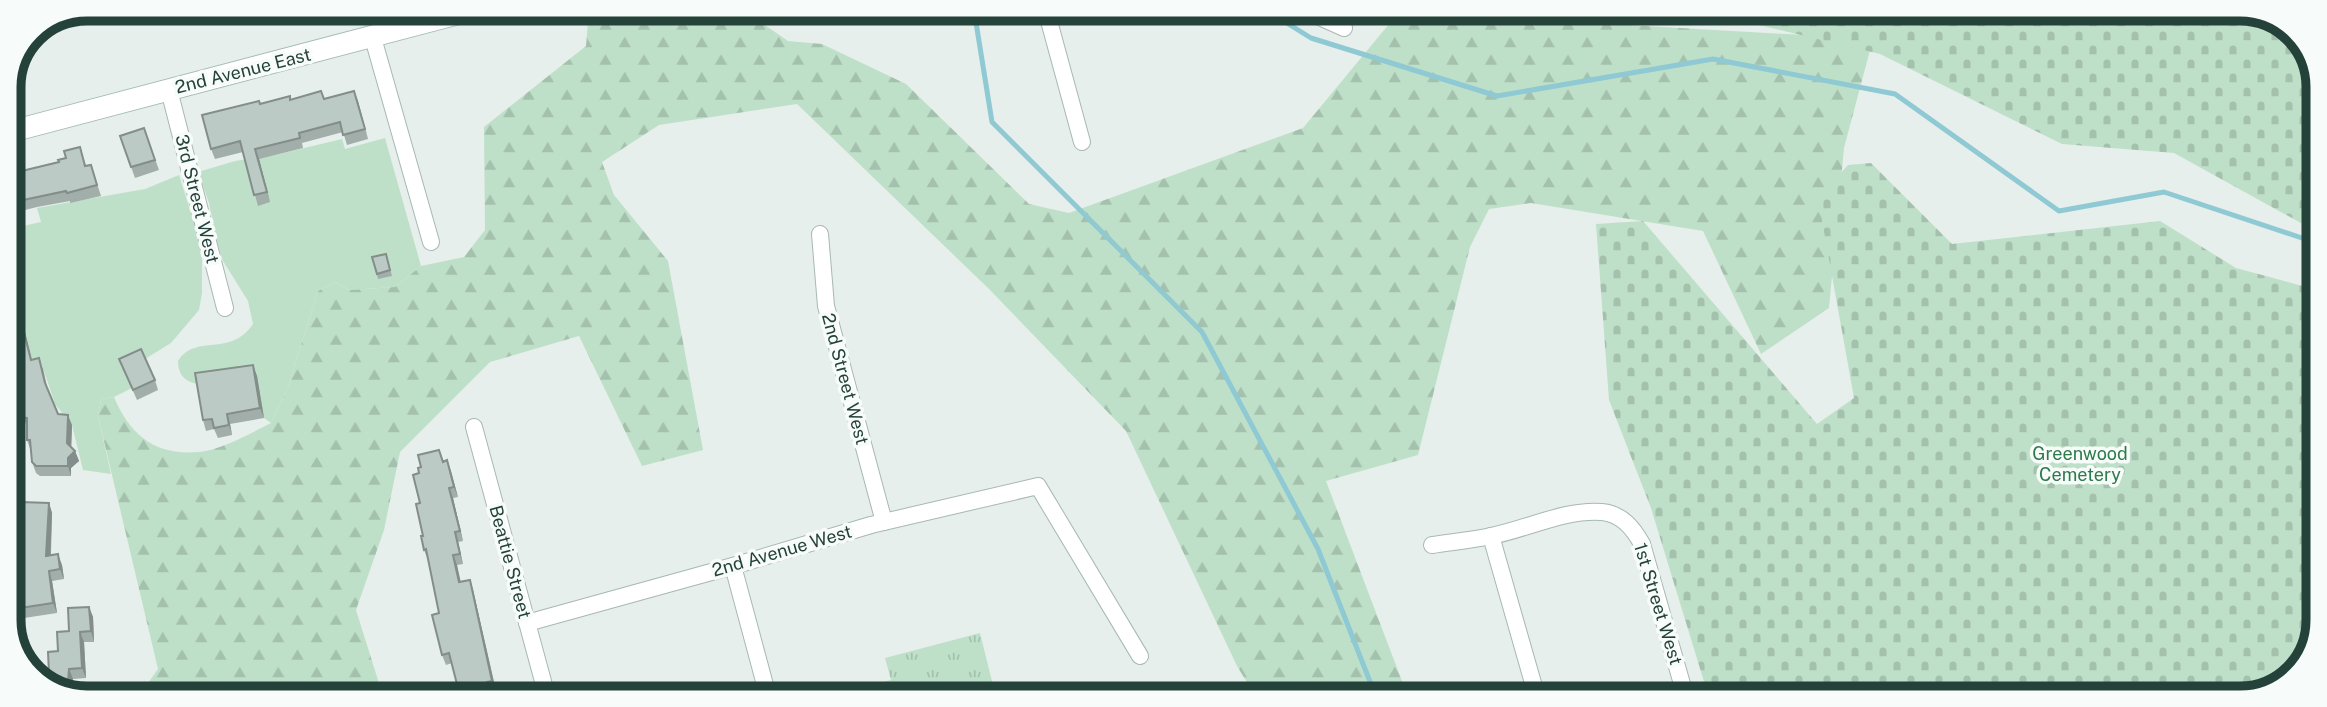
<svg xmlns="http://www.w3.org/2000/svg" width="2327" height="707" font-family="'Public Sans',sans-serif">
<defs>
<pattern id="forest-firs" width="22" height="20" patternUnits="userSpaceOnUse" patternTransform="scale(1.75)"><rect width="22" height="20" fill="#bfe0c8"/><path d="M5 1l3.5 6h-7zM16 11l3.5 6h-7z" fill="#a4c1ad"/></pattern>
<pattern id="cemetery-stones" width="16" height="16" patternUnits="userSpaceOnUse" patternTransform="scale(1.75)"><rect width="16" height="16" fill="#bfe0c8"/><path d="M2 7V4a2 2 0 0 1 4 0v3zM10 15v-3a2 2 0 0 1 4 0v3z" fill="#a4c1ad"/></pattern>
<pattern id="park-tufts" width="24" height="20" patternUnits="userSpaceOnUse" patternTransform="scale(1.75)"><rect width="24" height="20" fill="#bfe0c8"/><path d="M3 7l-1-3M5 7V3M7 7l1-3M15 17l-1-3M17 17v-4M19 17l1-3" fill="none" stroke="#a4c1ad"/></pattern>
</defs>
<rect width="100%" height="100%" fill="#e6efeb"/>
<g fill="#bfe0c8">
<path d="M385,138L421,266L395,287L349,290L335,282L318,291L288,387L271,423L264,418L256,376L198,384C185,382 178,375 178,361C196,333 230,358 253,324L248,301L223,261L217,242L209,203L198,172L235,161L279,154L342,139L345,149Z"/>
<path d="M179,175L199,238L202,259V293L199,310L171,343L145,359L132,388L114,397L101,399L98,416L111,474L83,470L72,425L55,404L43,368L31,357L11,269L9,268V224L14,228L41,222L37,208L145,189Z"/>
</g>
<path fill="url(#forest-firs)" d="M589,9L678,10L685,15L749,14L788,41L822,44L906,84L1029,204L1069,213L1303,128L1399,12L1873,39L1844,148L1829,308L1761,354L1703,231L1531,203L1489,209L1470,247L1418,455L1326,481L1408,697H1256L1237,666L1126,431L989,289L797,104L659,125L602,162L614,195L668,261L703,450L642,466L579,336L490,362L400,452L384,530L356,610L383,696H139L158,669L98,416L101,399L114,397C130,435 155,456 199,452C221,450 251,433 271,423L288,387L318,291L335,282L349,290L395,287L421,266L464,257L485,230L484,127L586,46Z"/>
<g fill="url(#cemetery-stones)">
<path d="M1701,11L2260,12L2302,39L2318,82L2317,232L2174,153L2062,144L1880,54Z"/>
<path d="M1871,163L1952,244L2160,221L2236,268L2317,290L2315,640L2287,682L2240,698H1709L1651,508L1609,400L1596,224L1643,221L1817,424L1854,398L1818,198L1848,165Z"/>
</g>
<path fill="url(#park-tufts)" d="M980,633L996,697L829,696L891,680L885,658Z"/>
<g fill="none" stroke-linecap="round" stroke-linejoin="round">
<g stroke="#8ec9d4" stroke-width="5">
<path d="M974,10L992,122L1202,332L1318,549L1376,697"/>
<path d="M1266,10L1311,38L1497,96L1713,59L1895,94L2059,211L2164,192L2317,243"/>
</g>
<g stroke="#a8b8b2" stroke-width="18">
<g id="minor">
<path d="M1046,10L1082,142"/>
<path d="M1304,10L1344,28"/>
<path d="M373,38L431,242"/>
<path d="M169,90L225,308"/>
<path d="M820,234L826,306L884,522"/>
<path d="M474,427L547,696"/>
<path d="M1491,536L1537,697"/>
<path d="M1432,545C1452,542 1472,540 1491,536C1527,529 1565,509 1602,512C1622,514 1633,528 1642,544L1686,698"/>
<path d="M733,566L768,696"/>
<path d="M527,623L733,566L871,525L1038,486L1140,656"/>
</g>
</g>
<g stroke="#a4bbb3" stroke-width="23">
<path id="secondary" d="M9,132L476,9"/>
</g>
<use href="#minor" stroke="#fff" stroke-width="16"/>
<use href="#secondary" stroke="#fff" stroke-width="21"/>
</g>
<g fill="#a1aea9">
<path d="M321,91L324,99L354,91L368,139L347,145L343,132L302,143L303,148L259,159L270,202L258,206L243,152L215,159L211,149L260,104L291,99Z"/>
<path d="M144,128L159,170L135,178L120,136Z"/>
<path d="M83,157L86,166L91,165L101,196L70,203V201L37,207L9,214V174Z"/>
<path d="M386,254L392,276L378,279L377,274Z"/>
<path d="M15,297L19,307L32,360L43,368L48,391L58,414L72,425L71,447L75,451L79,461L71,468V476H40L36,473L32,462L31,451L27,440V427L14,392L12,393L9,384V298Z"/>
<path d="M119,359L155,380L158,390L137,400Z"/>
<path d="M253,365L257,376L264,418L230,424L232,435L218,438L214,429L206,431L203,420Z"/>
<path d="M447,460L458,497L453,498L463,541L458,542L463,564L457,565L460,582L470,580L473,590L496,691L491,692L492,696H460L452,663L446,665L442,655L439,613L428,560L424,550L419,473Z"/>
<path d="M49,503L52,513L51,555L62,565L64,579L52,581L57,613L24,618L20,608L19,560Z"/>
<path d="M89,607L93,617L94,642H84L86,678L73,679L71,695H67L49,674L58,651L69,631Z"/>
</g>
<g fill="#838d89">
<path d="M354,91L358,101L368,139L365,129Z"/>
<path d="M255,149L259,159L270,202L267,192Z"/>
<path d="M15,297L19,307L34,370L31,360Z"/>
<path d="M253,365L257,376L264,418L260,408Z"/>
<path d="M227,414L230,424L232,435L229,425Z"/>
<path d="M68,415L72,425L71,454L67,443Z"/>
<path d="M75,451L79,461L71,468V476L68,466V458Z"/>
<path d="M447,460L451,471L458,497L454,487Z"/>
<path d="M449,488L453,498L463,541L460,531Z"/>
<path d="M49,503L52,513L50,566L46,556Z"/>
<path d="M455,532L458,542L463,564L460,554Z"/>
<path d="M58,554L62,565L64,579L60,569Z"/>
<path d="M453,555L457,565L463,592L459,582Z"/>
<path d="M49,571L52,581L57,613L53,603Z"/>
<path d="M470,580L473,590L496,691L492,681Z"/>
<path d="M89,607L93,617L94,642L91,631Z"/>
<path d="M80,632L84,642L86,678L82,668Z"/>
<path d="M69,669L73,679L71,695H67Z"/>
</g>
<g fill="#bbcac4" stroke="#838d89" stroke-width="2">
<path d="M321,91L324,99L354,91L365,129L343,135L340,122L299,133L300,138L255,149L267,192L254,195L240,141L211,149L202,115L259,101L260,104L290,96V100Z"/>
<path d="M144,128L155,160L131,167L120,136Z"/>
<path d="M80,147L85,166L91,165L97,185L67,193L66,191L9,203V174L59,162L58,160L66,158L64,151Z"/>
<path d="M386,254L390,270L377,274L372,257Z"/>
<path d="M15,297L31,360L39,358L45,383L58,414L68,415L67,443L75,451L68,458V466H36L32,462L30,440H27V418L23,417L11,382H9V298Z"/>
<path d="M141,349L155,380L133,390L119,359Z"/>
<path d="M253,365L260,408L227,414L229,425L214,428L212,419L203,420L195,373Z"/>
<path d="M439,450L443,462L447,460L454,487L449,488L460,531L455,532L460,554L453,555L459,582L470,580L492,681L487,682L490,694L484,696H460L449,653L442,655L432,615L439,613L426,549L424,550L421,536H423L416,504L420,503L413,475L419,473L418,468L421,467L418,455Z"/>
<path d="M21,502L49,503L46,556L58,554L60,569L49,571L53,603L20,608L13,561L19,560Z"/>
<path d="M89,607L91,631L80,632L82,668L69,669L67,695L42,680L43,673L49,674L48,652L58,651L57,632L69,631L68,608Z"/>
</g>
<g text-anchor="middle" stroke-width="7" stroke-linejoin="round" paint-order="stroke">
<g font-size="18" fill="#24423a" stroke="#f7fbf9">
<text transform="translate(243 71) rotate(-14)" y="6">2nd Avenue East</text>
<text transform="translate(197 199) rotate(76)" y="6">3rd Street West</text>
<text transform="translate(845 379) rotate(75)" y="6">2nd Street West</text>
<text transform="translate(782 551) rotate(-16)" y="6">2nd Avenue West</text>
<text transform="translate(510 562) rotate(75)" y="6">Beattie Street</text>
<text transform="translate(1658 604) rotate(73)" y="6">1st Street West</text>
</g>
<g font-size="18" fill="#2d7a4b" stroke="#f7fbf9">
<text x="2080" y="460">Greenwood<tspan x="2080" dy="21">Cemetery</tspan></text>
</g>
</g>
<path d="M0 0H2327V707H0ZM87 21H2240A66 66 0 0 1 2306 87V620A66 66 0 0 1 2240 686H87A66 66 0 0 1 21 620V87A66 66 0 0 1 87 21Z" fill="#f7fbf9" fill-rule="evenodd"/>
<path fill="none" stroke="#24423a" stroke-width="9" d="M87 21H2240A66 66 0 0 1 2306 87V620A66 66 0 0 1 2240 686H87A66 66 0 0 1 21 620V87A66 66 0 0 1 87 21Z"/>
</svg>
